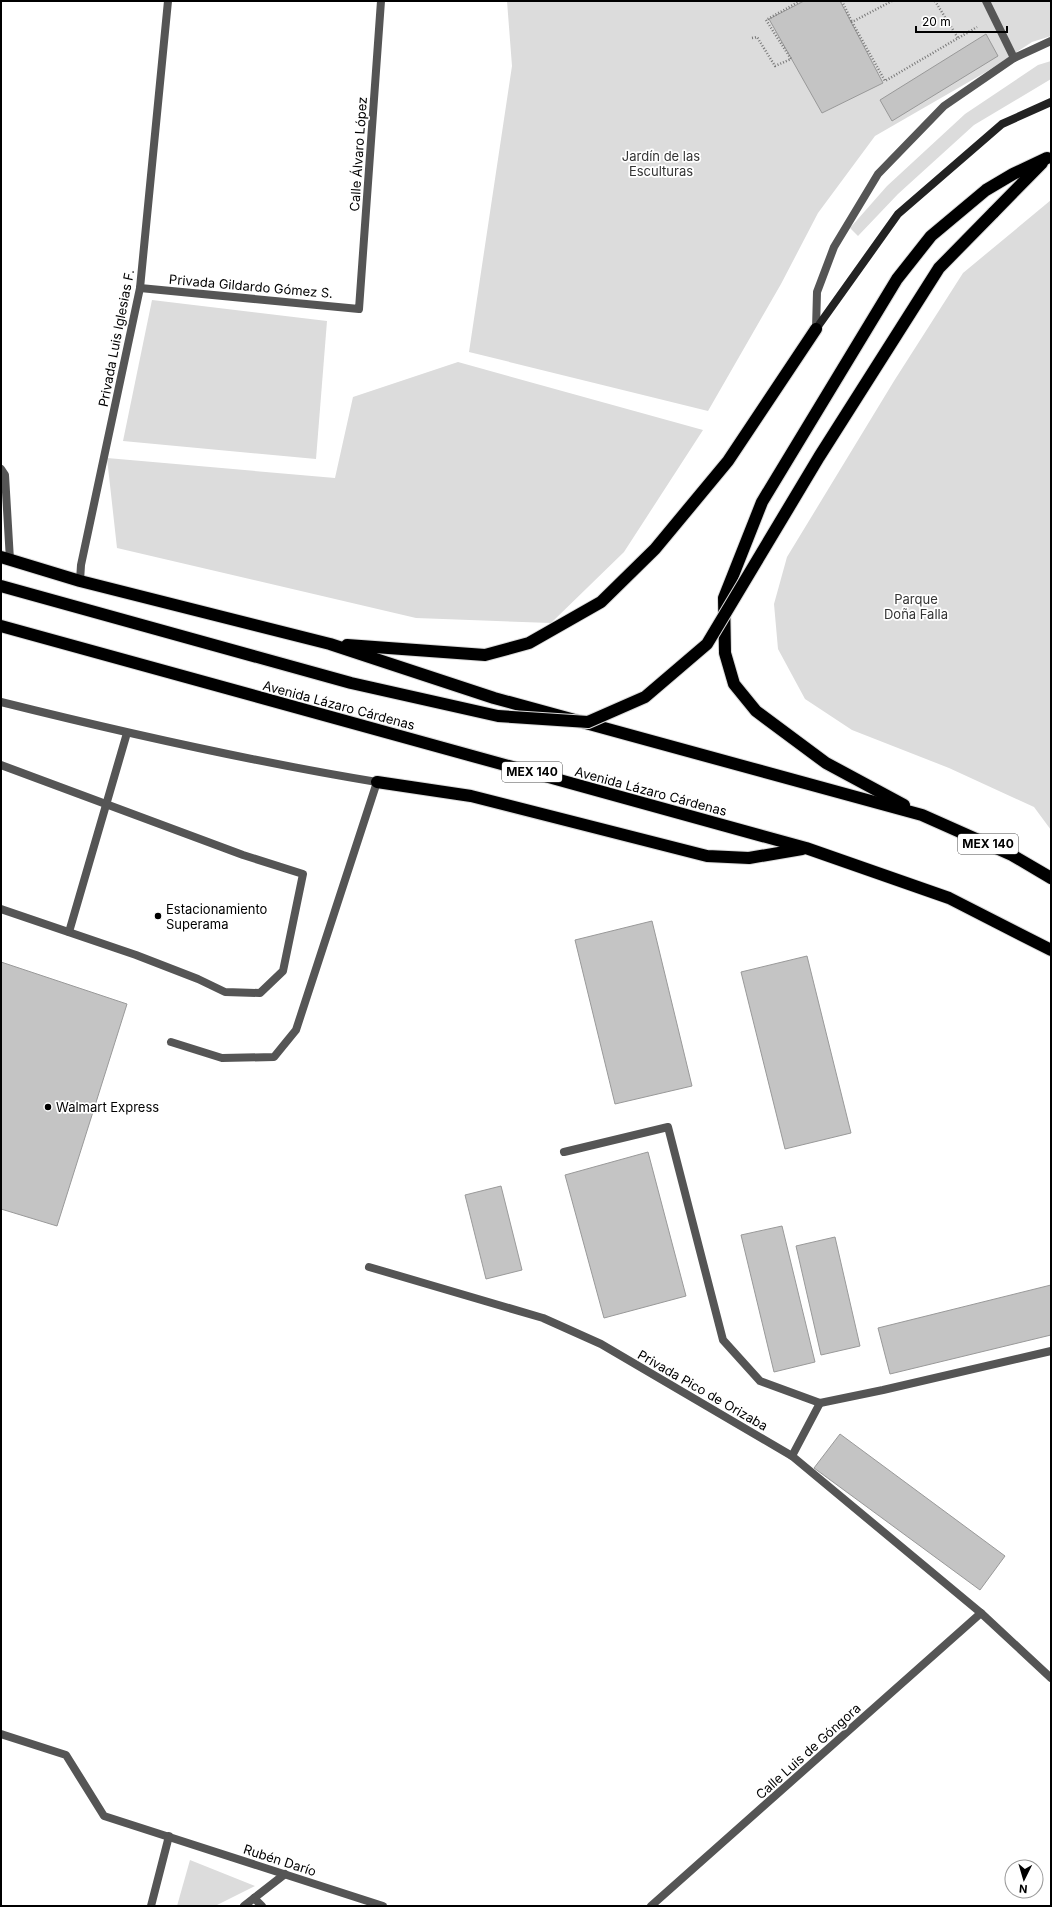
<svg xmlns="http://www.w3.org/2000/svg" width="1052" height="1907" font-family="Inter,sans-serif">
<rect width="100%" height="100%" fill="#fff"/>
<g fill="#dcdcdc">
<path d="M507,1H1051V36L1032,42L986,72L875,136L818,213L781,284L708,411L469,352L512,66Z"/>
<path d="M1051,61V79L974,125L898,194L858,236L850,228L887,186L965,114L1038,65Z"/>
<path d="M1051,200V830L1034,807L949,768L852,730L805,699L778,649L774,604L787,557L894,381L963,273Z"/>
<path d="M152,300L327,321L316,459L123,441Z"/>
<path d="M458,362L703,430L624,552L551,623L416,618L117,548L107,458L335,478L353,397Z"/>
<path d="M190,1860L255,1886L215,1906H177Z"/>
</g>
<g fill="#c4c4c4" stroke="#999">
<path d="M804,1H840L883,83L822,113L769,19Z"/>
<path d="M986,34L998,56L892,121L880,100Z"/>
<path d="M652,921L692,1086L615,1104L575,940Z"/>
<path d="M807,956L851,1133L785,1149L741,972Z"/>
<path d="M1,962L127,1004L57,1226L1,1209Z"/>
<path d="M648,1152L686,1296L604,1318L565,1175Z"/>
<path d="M501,1186L522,1270L486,1279L465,1195Z"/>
<path d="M782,1226L815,1362L774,1372L741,1235Z"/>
<path d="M835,1237L860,1346L821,1355L796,1246Z"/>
<path d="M1051,1285V1335L890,1374L878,1328Z"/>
<path d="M840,1434L1005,1556L980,1590L814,1468Z"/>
</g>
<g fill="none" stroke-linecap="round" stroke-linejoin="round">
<g stroke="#dbdbdb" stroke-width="14">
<g id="highway">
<path d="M993,213L1042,163"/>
<path d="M1,557L80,581L330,644L494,698L922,815L1012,855L1051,878"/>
<path d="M1,626L806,848L949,898L1051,950"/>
<path d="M347,645L485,655L529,643L601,602L655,549L728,461L816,329"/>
<path d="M377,782L471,796L707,856L749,858L802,849"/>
<path d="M904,805L826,763L756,711L734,684L725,653L724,598L762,502L897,279L931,236L986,190L1013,174L1047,158"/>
</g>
</g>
<g stroke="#777" stroke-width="2.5" stroke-dasharray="1 2" stroke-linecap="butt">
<path d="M842,1L852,22"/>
<path d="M892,1L852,22L885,81L977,27"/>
<path d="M935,1L958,38"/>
<path d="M752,38L757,37L775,66L791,59L766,20L800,1"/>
</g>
<g stroke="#555" stroke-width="8">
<path d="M986,1L1014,58"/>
<path d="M816,329L817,292L834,247L878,174L944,106L1014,58L1051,41"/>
<path d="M1,469L5,475L10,560"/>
<path d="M1,702C125,733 250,761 377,782L296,1030L274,1057L222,1058L171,1042"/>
<path d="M1,765L243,855L303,874L283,971L260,993L225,992L198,979L136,955L1,909"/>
<path d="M69,932L127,733"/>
<path d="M564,1152L668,1127L723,1340L760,1381L820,1403L792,1456"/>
<path d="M820,1403L883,1390L1051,1351"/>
</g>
<g stroke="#555" stroke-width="8">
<path d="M140,288L359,309L381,1"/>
<path d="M80,581L81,565L140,288L168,1"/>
<path d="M369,1267L543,1318L601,1344L792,1456L981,1613L1051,1678"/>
<path d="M1,1734L66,1755L104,1816L383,1906"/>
<path d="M254,1898L262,1906"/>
<path d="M151,1906L169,1836"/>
<path d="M244,1906L285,1874"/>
<path d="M651,1906L981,1613"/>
</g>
<path stroke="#222" stroke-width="8" d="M816,329L898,214L1002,124L1051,102"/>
<use href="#highway" stroke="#000" stroke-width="12"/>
<g stroke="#dbdbdb" stroke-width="14" stroke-linecap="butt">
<path id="highway-bridge" d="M1,586L351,683L498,716L588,722L645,697L707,644L819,457L939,268L993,213"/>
</g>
<use href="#highway-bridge" stroke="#000" stroke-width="12"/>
</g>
<g fill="#000" stroke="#fff" stroke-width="1.5">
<circle cx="158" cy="916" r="4"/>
<circle cx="48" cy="1107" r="4"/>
</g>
<g text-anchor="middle" stroke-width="3.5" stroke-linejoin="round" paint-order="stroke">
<g fill="#fff" stroke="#4c4c4c" stroke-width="1">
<rect x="502" y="762" width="60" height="20" rx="3"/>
<rect x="958" y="834" width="60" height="20" rx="3"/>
</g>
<g font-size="12" font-weight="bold" fill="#000">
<text x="532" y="776">MEX 140</text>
<text x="988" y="848">MEX 140</text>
</g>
<g font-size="13" fill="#000" stroke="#fff">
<text transform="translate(358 154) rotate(-86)" y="5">Calle Álvaro López</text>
<text transform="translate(251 286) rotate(5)" y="5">Privada Gildardo Gómez S.</text>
<text transform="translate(116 338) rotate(-79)" y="5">Privada Luis Iglesias F.</text>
<text transform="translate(339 705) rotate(15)" y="5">Avenida Lázaro Cárdenas</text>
<text transform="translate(651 791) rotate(15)" y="5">Avenida Lázaro Cárdenas</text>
<text transform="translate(703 1390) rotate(30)" y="5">Privada Pico de Orizaba</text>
<text transform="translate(808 1751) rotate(-42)" y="5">Calle Luis de Góngora</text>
<text transform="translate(280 1860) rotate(18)" y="5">Rubén Darío</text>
</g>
<g font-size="13" fill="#333" stroke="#fff">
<text x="661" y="161">Jardín de las<tspan x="661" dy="15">Esculturas</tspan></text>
<text x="916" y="604">Parque<tspan x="916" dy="15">Doña Falla</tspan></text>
</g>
<g font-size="13" fill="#000" stroke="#fff" text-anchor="start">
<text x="166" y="914">Estacionamiento<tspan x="166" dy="15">Superama</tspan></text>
<text x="56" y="1112">Walmart Express</text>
</g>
</g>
<rect width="1052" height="1907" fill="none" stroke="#000000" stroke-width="4"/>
<g transform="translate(1024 1879) rotate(185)"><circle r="19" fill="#ffffff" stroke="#999999"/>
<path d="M0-3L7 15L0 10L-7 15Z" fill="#000000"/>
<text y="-6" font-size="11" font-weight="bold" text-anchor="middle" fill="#000000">N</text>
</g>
<path d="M916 26v6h91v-6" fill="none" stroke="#000000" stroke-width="2"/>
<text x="922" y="26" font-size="12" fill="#000000" stroke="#ffffff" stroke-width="3" paint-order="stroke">20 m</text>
</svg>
